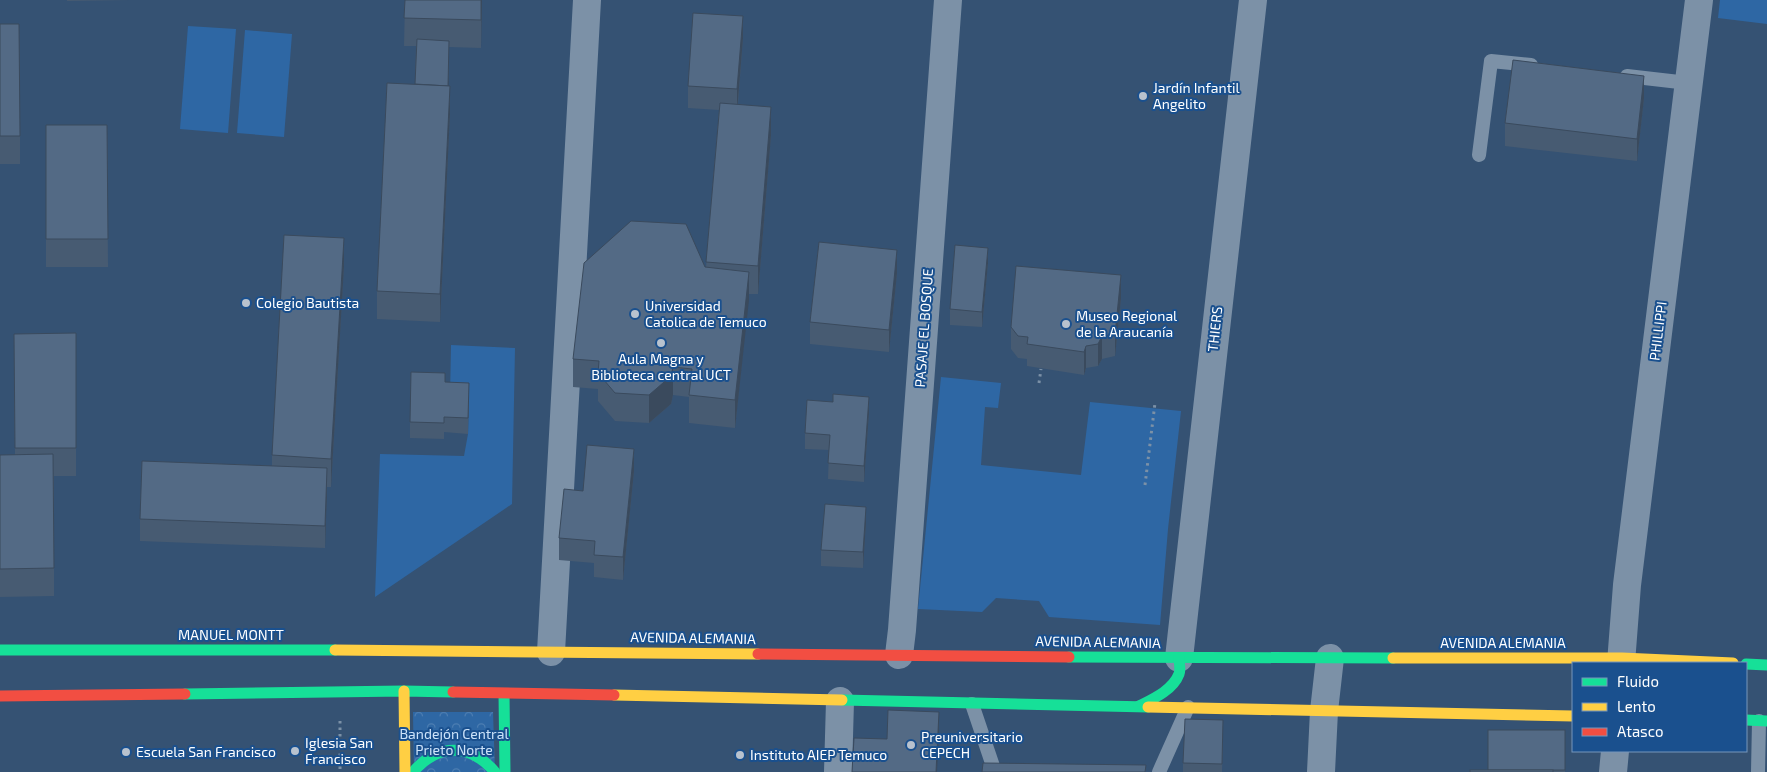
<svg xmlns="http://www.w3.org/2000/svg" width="1767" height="772" font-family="'Exo 2',sans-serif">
<defs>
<pattern id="park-crowns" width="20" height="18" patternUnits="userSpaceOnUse" patternTransform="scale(1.25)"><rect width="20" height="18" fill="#2e67a4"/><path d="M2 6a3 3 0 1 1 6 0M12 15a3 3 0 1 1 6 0" fill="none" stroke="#4d7eb2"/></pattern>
</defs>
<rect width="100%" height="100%" fill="#355273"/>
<g fill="#2e67a4">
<path d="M1720,0H1767V24L1718,18Z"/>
<path d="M188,26L236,29L228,133L180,129Z"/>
<path d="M245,30L292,34L284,137L237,133Z"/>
<path d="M451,345L515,348L512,504L375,597L380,454L464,456L468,434L469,399L450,398Z"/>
<path d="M941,377L1001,383L998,408L985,407L981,465L1081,475L1090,402L1181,411L1168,529L1160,625L1049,617L1039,601L996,598L982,612L918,609Z"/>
</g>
<path fill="url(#park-crowns)" d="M413,712H493L495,772H414Z"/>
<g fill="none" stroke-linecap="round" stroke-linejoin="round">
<g stroke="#7c91a7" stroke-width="3" stroke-dasharray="2.5 4" stroke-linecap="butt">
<path d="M1039,383L1041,369"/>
<path d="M1145,485L1155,403"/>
<path d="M340,721V772"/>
</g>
<g stroke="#7c91a7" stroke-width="14">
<path d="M1627,76L1688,83"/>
<path d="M1479,155L1491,61L1531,65"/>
<path d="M972,704L995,772"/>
<path d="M1159,772L1188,707"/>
<path d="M1758,772L1759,721"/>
</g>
<g stroke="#7c91a7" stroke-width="28">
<path d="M551,652L587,0"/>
<path d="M899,655L902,630L948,0"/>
<path d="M1179,658L1253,0"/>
<path d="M1621,663L1627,585L1699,0"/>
<path d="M838,772L840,701"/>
<path d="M1321,772L1324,711L1330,658"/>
<path d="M1613,772L1615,751"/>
</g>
<g stroke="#16e098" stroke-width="11">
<path d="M0,650H335"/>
<path d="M1069,657L1393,658"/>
<path d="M1746,664L1767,665"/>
<path d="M185,694L404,691L453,692"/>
<path d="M504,694L505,772"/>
<path d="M842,700L1148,707"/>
<path d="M1139,706C1153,699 1173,690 1179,674C1181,669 1179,663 1179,658"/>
<path d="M1746,720L1767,721"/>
<path d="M413,772C438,743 470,743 495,772"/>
</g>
<g stroke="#ffcf43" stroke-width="11">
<path d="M335,650L758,654"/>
<path d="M1393,658H1622L1733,663"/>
<path d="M404,691L405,772"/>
<path d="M614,695L842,700"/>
<path d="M1148,707L1573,716"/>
</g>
<g stroke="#f24e42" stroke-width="11">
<path d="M758,654L1069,657"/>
<path d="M453,692L614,695"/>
<path d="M0,696L185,694"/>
</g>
</g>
<g fill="#475b72">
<path d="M67,0H130L67,1Z"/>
<path d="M405,0H482L481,48L449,47L448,86L450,114L440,322L377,319V291L415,84L416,46H404Z"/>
<path d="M0,24L20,136V164H0Z"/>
<path d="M743,38L738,104L771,135L758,294H749L735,428L689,423V397L673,395L671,404L649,423L615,421L598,401V389L573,387V359L705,267H706L719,110L688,108V86Z"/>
<path d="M1644,98L1637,161L1505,146V123Z"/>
<path d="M46,125H107L108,267H46Z"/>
<path d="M988,263L982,327L950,325V309Z"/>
<path d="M344,266L331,487H327L325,548L140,541V519L272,466V455Z"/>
<path d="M897,273L889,352L810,344V322Z"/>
<path d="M1121,298L1115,356L1102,359L1098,366L1086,368L1084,375L1027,366V359L1018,358L1011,349V327Z"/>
<path d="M14,334L76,448V476H54V596L0,597V455H15Z"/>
<path d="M445,382L469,398L468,434L444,432V439L410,438V422Z"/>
<path d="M833,402L869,412L864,482L828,479L829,450L805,449V433Z"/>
<path d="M634,471L623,580L594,577V563L559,560V538L583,491Z"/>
<path d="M866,522L863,568L821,566V550Z"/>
<path d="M1565,730V772H1470L1488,770Z"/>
<path d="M1223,735L1222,772H1183V763Z"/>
</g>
<g fill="#3a4a5d">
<path d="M481,0H482L481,48Z"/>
<path d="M743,16V38L737,112V89Z"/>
<path d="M449,41V56L448,103V87Z"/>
<path d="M1644,76V98L1637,161V139Z"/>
<path d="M450,86V114L440,322V294Z"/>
<path d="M771,107V135L758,294V266Z"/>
<path d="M344,238V266L331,487V459Z"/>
<path d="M988,248V263L982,327V312Z"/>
<path d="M897,250V273L889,352V330Z"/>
<path d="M749,272V300L735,428V400Z"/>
<path d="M1121,275V298L1115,356V334Z"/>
<path d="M1102,336V359L1098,366V344Z"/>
<path d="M1086,346V368L1084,375V352Z"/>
<path d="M673,367V395L671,404L649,423V395Z"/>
<path d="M869,397V412L864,482V466Z"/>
<path d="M634,449V471L623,580V557Z"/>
<path d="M327,468V490L325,548V526Z"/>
<path d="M866,507V522L863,568V552Z"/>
<path d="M939,712V734L937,772H936Z"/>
</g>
<g fill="#536a85" stroke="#3a4a5d">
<path d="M405,0H481V20L404,18Z"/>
<path d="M693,13L743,16L737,89L688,86Z"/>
<path d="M0,24H19L20,136H0Z"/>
<path d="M417,39L449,41L448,86L415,84Z"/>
<path d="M1513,60L1644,76L1637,139L1505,123Z"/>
<path d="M387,83L450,86L440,294L377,291Z"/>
<path d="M720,103L771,107L758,266L706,262Z"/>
<path d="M46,125H107L108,239H46Z"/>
<path d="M631,221L686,224L705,267L749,272L735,400L689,395L692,369L673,367L671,376L649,395L615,393L598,373L599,361L573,359L584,263Z"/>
<path d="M284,235L344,238L331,459L272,455Z"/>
<path d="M819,242L897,250L889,330L810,322Z"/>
<path d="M955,245L988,248L982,312L950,309Z"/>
<path d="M1016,266L1121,275L1115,334L1102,336L1098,344L1086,346L1084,352L1027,344L1028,337L1018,336L1011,327Z"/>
<path d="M76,333V448H15L14,334Z"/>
<path d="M411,372L445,373V382L469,383L468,418L444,417V423L410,422Z"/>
<path d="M833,394L869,397L864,466L828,463L830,435L805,433L807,400L833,402Z"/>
<path d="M587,445L634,449L623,557L594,555L595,541L559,538L564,489L583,491Z"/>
<path d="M53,454L54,568L0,569V455Z"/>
<path d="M142,461L327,468L325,526L140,519Z"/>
<path d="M825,504L866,507L863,552L821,550Z"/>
<path d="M888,710L939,712L936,772H852L854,738L887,739Z"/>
<path d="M1185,719L1223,720L1222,764L1183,763Z"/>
<rect x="1488" y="730" width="77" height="40"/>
<path d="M983,763L1146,765L1145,772H982Z"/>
<rect x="1470" y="770" width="83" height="2"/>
</g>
<g fill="#b8c2ce" stroke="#1a508e" stroke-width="2">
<circle cx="1143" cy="96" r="5"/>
<circle cx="246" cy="303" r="5"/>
<circle cx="635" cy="314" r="5"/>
<circle cx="1066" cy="324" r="5"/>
<circle cx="661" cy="343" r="5"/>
<circle cx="911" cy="745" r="5"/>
<circle cx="295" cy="751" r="5"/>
<circle cx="126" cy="752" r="5"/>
<circle cx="740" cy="755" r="5"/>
</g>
<g text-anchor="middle" stroke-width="4" stroke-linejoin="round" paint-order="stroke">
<g font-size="14" fill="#fff" stroke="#1a508e" text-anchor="start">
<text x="1153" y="93">Jardín Infantil<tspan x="1153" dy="16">Angelito</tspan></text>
<text x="256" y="308">Colegio Bautista</text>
<text x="645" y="311">Universidad<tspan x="645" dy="16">Catolica de Temuco</tspan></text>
<text x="1076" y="321">Museo Regional<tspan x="1076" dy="16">de la Araucanía</tspan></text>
<text x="661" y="364" text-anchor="middle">Aula Magna y<tspan x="661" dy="16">Biblioteca central UCT</tspan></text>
<text x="921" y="742">Preuniversitario<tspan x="921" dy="16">CEPECH</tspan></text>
<text x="305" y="748">Iglesia San<tspan x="305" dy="16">Francisco</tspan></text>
<text x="136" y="757">Escuela San Francisco</text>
<text x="750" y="760">Instituto AIEP Temuco</text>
</g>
<g font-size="14" fill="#fff" stroke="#1a508e">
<text transform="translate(924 328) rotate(-86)" y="5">PASAJE EL BOSQUE</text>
<text transform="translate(1215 329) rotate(-84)" y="5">THIERS</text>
<text transform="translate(1658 331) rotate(-83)" y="5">PHILLIPPI</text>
<text x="231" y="640">MANUEL MONTT</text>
<text transform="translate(693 638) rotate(1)" y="5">AVENIDA ALEMANIA</text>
<text transform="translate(1098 642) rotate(1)" y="5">AVENIDA ALEMANIA</text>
<text x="1503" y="648">AVENIDA ALEMANIA</text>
</g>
<g font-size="14" fill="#cde3fa" stroke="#1a508e">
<text x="454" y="739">Bandejón Central<tspan x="454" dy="16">Prieto Norte</tspan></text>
</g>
</g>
<rect x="1572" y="662" width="175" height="90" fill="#1a508e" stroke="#7696bb"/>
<rect x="1582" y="678" width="25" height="8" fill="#16e098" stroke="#7696bb"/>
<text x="1617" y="687" font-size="15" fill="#ffffff">Fluido</text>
<rect x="1582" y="703" width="25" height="8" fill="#ffcf43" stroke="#7696bb"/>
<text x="1617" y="712" font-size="15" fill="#ffffff">Lento</text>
<rect x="1582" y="728" width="25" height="8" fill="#f24e42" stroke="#7696bb"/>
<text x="1617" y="737" font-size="15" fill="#ffffff">Atasco</text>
</svg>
